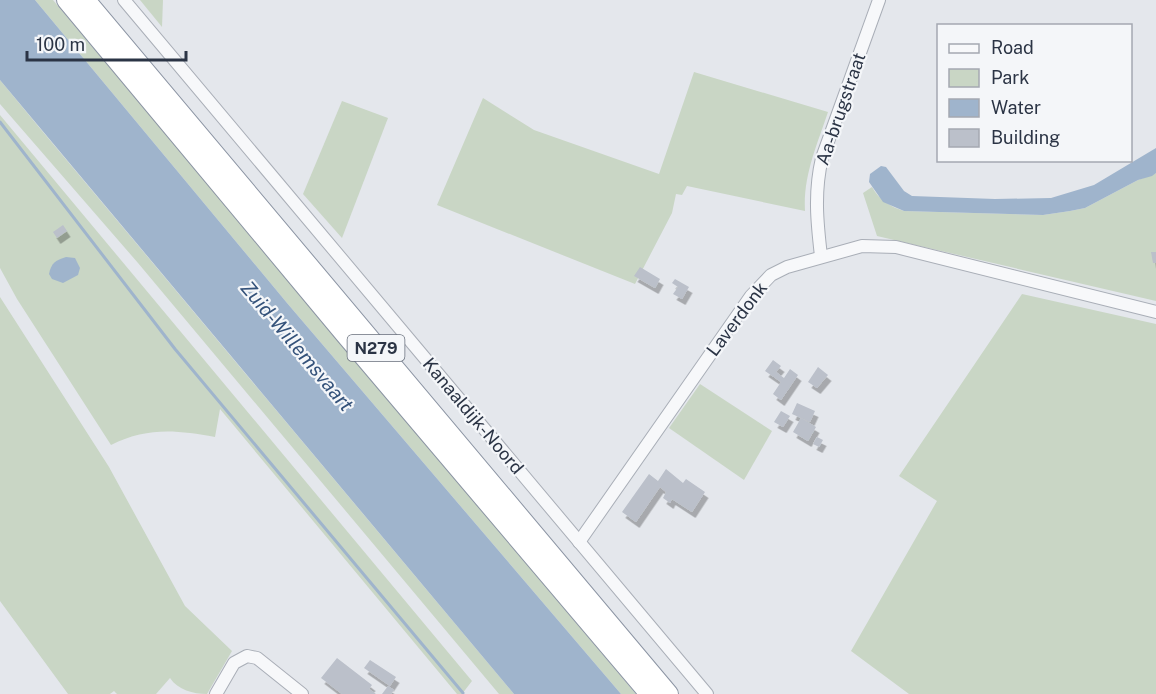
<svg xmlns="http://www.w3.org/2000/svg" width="1156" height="694" font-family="'Public Sans',sans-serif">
<defs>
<filter id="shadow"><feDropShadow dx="3.5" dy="6" stdDeviation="0" flood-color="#0004"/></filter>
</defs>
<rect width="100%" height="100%" fill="#e4e7ec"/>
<g fill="#c9d6c5">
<path d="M35,0H53L636,694H621L287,303Z"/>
<path d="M140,0H163L162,27Z"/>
<path d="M694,72L828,112C817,145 803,176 805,211L687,186L682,195L676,194L672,213L635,284L437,205L483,98L534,130L659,174Z"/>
<path d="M0,80L38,126L514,694H499L138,263L0,104Z"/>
<path d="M342,101L388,118L342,238L303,194Z"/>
<path d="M0,115L472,681L462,694H457L220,409L215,437C176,430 147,427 111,445L17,299L0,268Z"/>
<path d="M1156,173V301L877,236L863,193L872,187C879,200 891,207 904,211L1043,215L1070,211L1085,208L1138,180Z"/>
<path d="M1022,294L1156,324V694H909L851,651L937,501L899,476Z"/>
<path d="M0,297L109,467L185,606L232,651L207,694C193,694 178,690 170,678L156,694H117L114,691L110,694H68L0,601Z"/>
<path d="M700,384L772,431L744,480L669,428Z"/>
</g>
<g fill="#9fb4cc">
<path d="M0,0H35L287,303L621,694H514L0,80Z"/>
<path d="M1156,148V173L1152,176L1138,180L1085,208L1070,211L1043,215L904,211L883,202L869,182L870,174L881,166L886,167L904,191L912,196L995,199L1051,198L1094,185Z"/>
<path d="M66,257L75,258L80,268L78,275L63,283L52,279L49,274C51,263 56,260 66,257Z"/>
</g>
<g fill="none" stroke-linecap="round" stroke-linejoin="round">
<path stroke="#9fb4cc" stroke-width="3" d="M0,122L175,349L463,693"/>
</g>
<g fill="#bbc0ca" filter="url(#shadow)">
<path d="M63,225L67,231L57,238L53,232Z"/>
<path d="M1151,252H1156V263H1153Z"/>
<path d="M640,267L660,279L655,288L634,276Z"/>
<path d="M675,279L689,287L682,299L673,294L678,287L672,283Z"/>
<path d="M773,360L781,366L776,372L784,378L790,369L798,375L781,400L773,394L781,382L765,371Z"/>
<path d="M818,367L828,375L817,388L808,382Z"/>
<path d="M797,403L815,411L810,422L792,414Z"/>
<path d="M781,411L790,416L783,427L774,422Z"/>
<path d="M801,418L816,427L808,441L793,432Z"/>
<path d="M817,437L823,440L819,447L813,444Z"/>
<path d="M666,469L683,483L686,479L705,492L692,512L672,499L670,503L663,498L666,492L660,487L636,522L622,512L649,474L658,481Z"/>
<path d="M337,658L372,685L369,689L376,694H342L321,678Z"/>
<path d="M370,660L396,677L390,686L364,668Z"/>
<path d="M388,686L394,690L391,694H382Z"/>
</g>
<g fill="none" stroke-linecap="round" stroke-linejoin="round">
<g stroke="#a9aeb7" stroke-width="14">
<g id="minor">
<path d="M124,0L707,694"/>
<path d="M821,256C817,222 814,192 822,158L879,0"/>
<path d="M579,542L751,296L771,275L787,267L862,246L896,247L1156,312"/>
<path d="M216,694L234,663L247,656L257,658L302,694"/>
</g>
</g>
<g stroke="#8b94a3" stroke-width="20">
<g id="highway">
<path d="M66,0L345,335L649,694"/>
<path d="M86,0L669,694"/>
</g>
</g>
<use href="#minor" stroke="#f7f8fa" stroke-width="12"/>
<use href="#highway" stroke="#fff" stroke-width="18"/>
</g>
<g text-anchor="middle" stroke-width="4.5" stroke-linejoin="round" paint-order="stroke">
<rect fill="#f4f6f9" stroke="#676e7b" stroke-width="1.5" x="347.5" y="335" width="57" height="26" rx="4.5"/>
<g font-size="16" font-weight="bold" fill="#2b3445">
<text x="376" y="354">N279</text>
</g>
<g font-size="18" fill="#2b3445" stroke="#f4f6f9">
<text transform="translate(841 109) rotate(-71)" y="6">Aa-brugstraat</text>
<text transform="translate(737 319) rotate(-53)" y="6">Laverdonk</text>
<text transform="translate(473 416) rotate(50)" y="6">Kanaaldijk-Noord</text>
</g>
<g font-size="20" font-style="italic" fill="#34527a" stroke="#f4f6f9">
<text transform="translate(297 346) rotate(50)" y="7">Zuid-Willemsvaart</text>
</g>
</g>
<rect x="937" y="24" width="195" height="138" fill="#f4f6f9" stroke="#a4a8b1" stroke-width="1.5"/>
<rect x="949" y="44" width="30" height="9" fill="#f7f8fa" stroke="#a4a8b1" stroke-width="1.5"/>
<text x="991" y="54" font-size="18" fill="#2b3445">Road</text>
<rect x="949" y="69" width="30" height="18" fill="#c9d6c5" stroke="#a4a8b1" stroke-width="1.5"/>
<text x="991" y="84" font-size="18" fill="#2b3445">Park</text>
<rect x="949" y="99" width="30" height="18" fill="#9fb4cc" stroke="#a4a8b1" stroke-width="1.5"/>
<text x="991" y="114" font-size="18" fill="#2b3445">Water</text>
<rect x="949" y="129" width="30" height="18" fill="#bbc0ca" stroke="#a4a8b1" stroke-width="1.5"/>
<text x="991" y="144" font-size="18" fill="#2b3445">Building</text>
<path d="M27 51v9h159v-9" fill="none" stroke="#2b3445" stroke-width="3"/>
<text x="36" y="51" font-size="18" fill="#2b3445" stroke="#f4f6f9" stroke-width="4.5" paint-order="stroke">100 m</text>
</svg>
